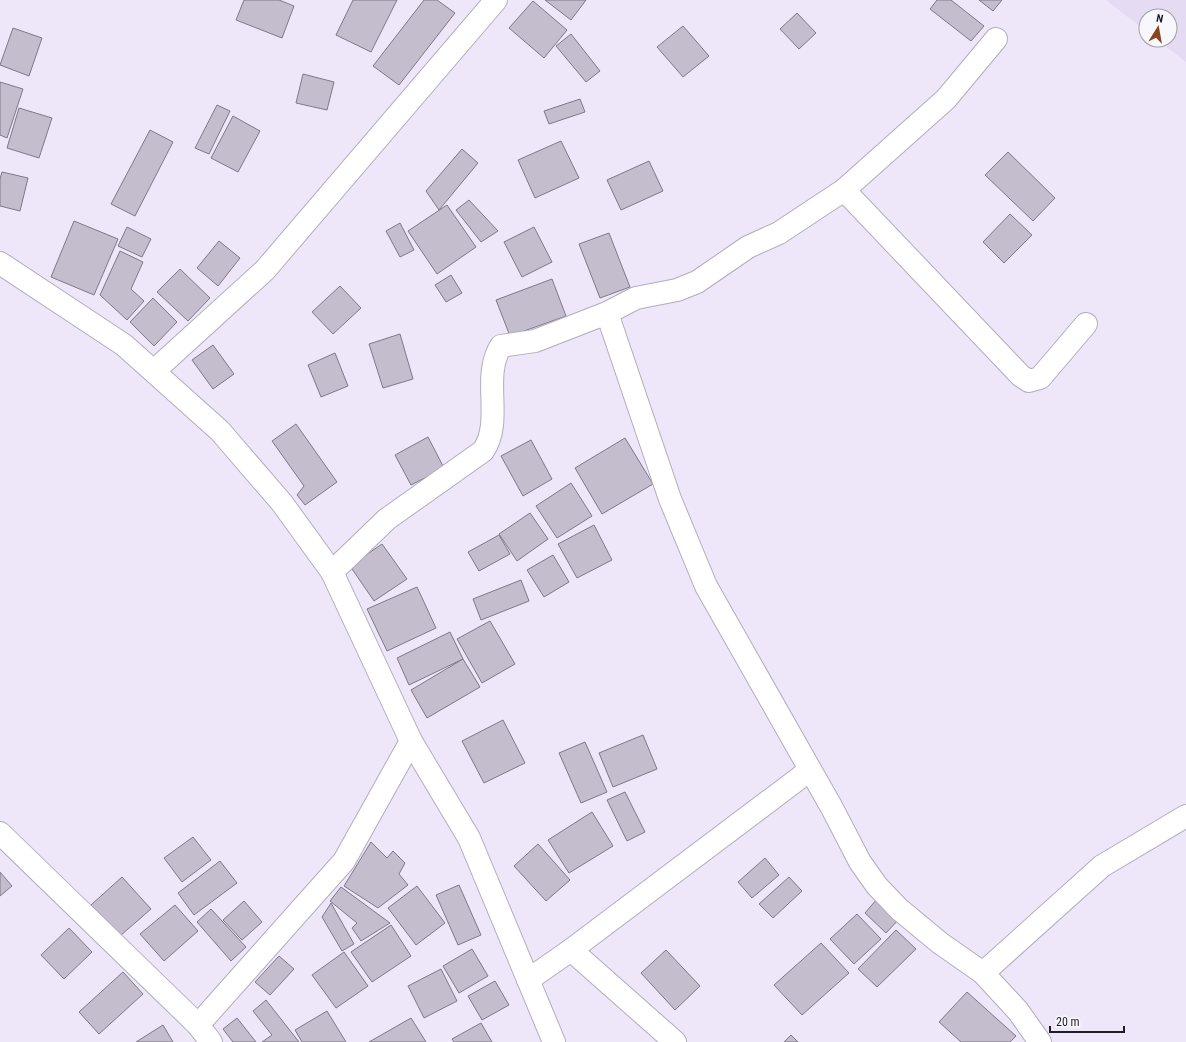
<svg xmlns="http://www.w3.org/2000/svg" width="1186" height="1042" font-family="'Roboto Condensed',sans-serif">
<rect width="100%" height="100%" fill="#eee7f9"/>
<path fill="#e5dbf3" d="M1106,0H1186V62L1157,40H1170V16H1146V31Z"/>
<g fill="#c3bdcd" stroke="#7e7888">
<path d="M244,0H279L294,6L282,38L236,20Z"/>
<path d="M353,0H397L371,52L336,35Z"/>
<path d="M424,0H437L455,13L399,85L373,66Z"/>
<path d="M545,0H586L571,20Z"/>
<path d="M937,0H951L984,26L971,41L930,9Z"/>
<path d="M979,0H1002L993,11Z"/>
<path d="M533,1L567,30L544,58L509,28Z"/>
<path d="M797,13L816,33L799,49L780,29Z"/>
<path d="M683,26L709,56L683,77L657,47Z"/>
<path d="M13,28L42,38L29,76L0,65Z"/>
<path d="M571,34L600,71L586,82L556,46Z"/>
<path d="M303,74L334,82L327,110L296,103Z"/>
<path d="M0,82L23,89L7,138L0,135Z"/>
<path d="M580,99L585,112L549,124L544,111Z"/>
<path d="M217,105L230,111L209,154L195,148Z"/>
<path d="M19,108L52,118L39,158L7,148Z"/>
<path d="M233,116L260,131L238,172L211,158Z"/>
<path d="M150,130L173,142L135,216L111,204Z"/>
<path d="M561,141L579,178L535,198L518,160Z"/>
<path d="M462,149L478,163L439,210L426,191Z"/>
<path d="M1008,152L1055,198L1033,221L985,175Z"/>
<path d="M649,161L663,191L621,210L607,180Z"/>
<path d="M2,172L28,178L20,211L0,206V179Z"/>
<path d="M469,200L498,231L481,242L456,210Z"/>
<path d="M447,205L476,247L437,274L408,231Z"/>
<path d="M1010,214L1032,235L1004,263L983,242Z"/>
<path d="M74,221L118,239L94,295L51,277Z"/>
<path d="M400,223L414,250L400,257L386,231Z"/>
<path d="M127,227L151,239L142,257L118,246Z"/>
<path d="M534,227L552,262L522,277L504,242Z"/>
<path d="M609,233L630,287L600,298L579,244Z"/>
<path d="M219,241L240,258L218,286L197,268Z"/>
<path d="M120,251L143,262L131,289L144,301L127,320L100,295Z"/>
<path d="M180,269L210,298L188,321L157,292Z"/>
<path d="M451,275L462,293L446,302L435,285Z"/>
<path d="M552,279L566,316L510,336L496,300Z"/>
<path d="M340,286L361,308L333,334L312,312Z"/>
<path d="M153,298L177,322L154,346L130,322Z"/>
<path d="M400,334L413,379L383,388L369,344Z"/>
<path d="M213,345L234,374L213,389L192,360Z"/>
<path d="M335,353L348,386L321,397L308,365Z"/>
<path d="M296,424L337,482L305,505L297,495L304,486L272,441Z"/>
<path d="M428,437L444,468L411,485L395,455Z"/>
<path d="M625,438L653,484L602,514L575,468Z"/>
<path d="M531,440L552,479L523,496L501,456Z"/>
<path d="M571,483L592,516L557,538L536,506Z"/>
<path d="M530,513L548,539L517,561L499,534Z"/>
<path d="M594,525L612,560L577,578L558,544Z"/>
<path d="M499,535L510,554L479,571L468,552Z"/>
<path d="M382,544L407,579L374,601L350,566Z"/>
<path d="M553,555L569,582L544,597L527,570Z"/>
<path d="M521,580L529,601L481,620L473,599Z"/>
<path d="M417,587L436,628L387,651L367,609Z"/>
<path d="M490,621L515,664L482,683L457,639Z"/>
<path d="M450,632L463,659L409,685L397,658Z"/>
<path d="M463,659L480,687L427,718L411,690Z"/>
<path d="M503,720L525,763L484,783L462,741Z"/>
<path d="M643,735L657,769L613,787L599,753Z"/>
<path d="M585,742L607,792L581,803L559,753Z"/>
<path d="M625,792L645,832L627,841L607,800Z"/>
<path d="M592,812L613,846L569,873L548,840Z"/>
<path d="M193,837L211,860L182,882L164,858Z"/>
<path d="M371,842L387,858L393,851L405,863L399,874L408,885L378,908L344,886Z"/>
<path d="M538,844L570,880L546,901L514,866Z"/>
<path d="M765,858L779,875L752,898L738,882Z"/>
<path d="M220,861L237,883L194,915L178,893Z"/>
<path d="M0,872L12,886L0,896Z"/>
<path d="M122,877L151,909L120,936L91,905Z"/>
<path d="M789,877L802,891L773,918L759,904Z"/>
<path d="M459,885L481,935L458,945L436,895Z"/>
<path d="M417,886L445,923L416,945L388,908Z"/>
<path d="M341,887L390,923L361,941L352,928L357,923L330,901Z"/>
<path d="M877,899L899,919L886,933L865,913Z"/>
<path d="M244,901L262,922L242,940L223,920Z"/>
<path d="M331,903L354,944L342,951L322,917Z"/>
<path d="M175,905L198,931L164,961L140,934Z"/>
<path d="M211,909L246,947L231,961L197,922Z"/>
<path d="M857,914L881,939L854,964L830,939Z"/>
<path d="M391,925L411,956L372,982L351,952Z"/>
<path d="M69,928L92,952L64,979L41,955Z"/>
<path d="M896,930L916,949L877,987L858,969Z"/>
<path d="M821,943L849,973L802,1015L774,985Z"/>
<path d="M472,949L488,976L459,993L443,966Z"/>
<path d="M666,950L700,986L675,1010L641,973Z"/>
<path d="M344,952L368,986L336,1008L312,975Z"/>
<path d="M279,956L294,969L270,995L255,982Z"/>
<path d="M441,969L457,1001L424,1018L408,986Z"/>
<path d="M123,972L143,994L99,1034L79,1012Z"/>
<path d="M495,981L509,1005L482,1020L468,996Z"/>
<path d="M967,992L1016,1036L1010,1042H961L939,1022Z"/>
<path d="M266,1000L299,1042H262L272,1035L253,1011Z"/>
<path d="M327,1011L346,1042H302L295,1030Z"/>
<path d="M237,1018L256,1042H233L223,1029Z"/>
<path d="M411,1018L426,1042H369Z"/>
<path d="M481,1023L492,1042H454L452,1039Z"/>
<path d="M163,1025L173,1042H136Z"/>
<path d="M791,1035L798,1042H784Z"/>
</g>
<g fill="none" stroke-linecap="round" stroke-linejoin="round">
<g stroke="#b2acbc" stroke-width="24">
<g id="minor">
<path d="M844,190L1021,376L1029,381L1040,378L1086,324"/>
<path d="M607,313L670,499L706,586L832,808L860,862L877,886L899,909L940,943L983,973L1018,1011L1040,1042"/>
<path d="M154,371L265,270L496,0"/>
<path d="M332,572L387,519L483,451C504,421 481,377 501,346L535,341L607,313L636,298L677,290L697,282L748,247L779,233L844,190L946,99L996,39"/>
<path d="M0,833L198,1025L211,1042"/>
<path d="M571,950L675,1042"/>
<path d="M983,973L1102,866L1186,816"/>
<path d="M528,980L571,950L810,770"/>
<path d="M198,1025L344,861L411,741"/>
</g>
</g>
<g stroke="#b2acbc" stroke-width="24">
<path id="major" d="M0,263L124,345L220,431L282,503L332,572L411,741L469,838L554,1042"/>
</g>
<use href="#minor" stroke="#fff" stroke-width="22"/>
<use href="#major" stroke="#fff" stroke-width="22"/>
</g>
<g transform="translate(1158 28) rotate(11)"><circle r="19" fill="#f9f7fe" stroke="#a2a0a6"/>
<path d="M0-3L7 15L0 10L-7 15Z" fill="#89431d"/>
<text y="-6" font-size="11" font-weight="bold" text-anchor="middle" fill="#1f1d23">N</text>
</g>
<path d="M1050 1026v6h74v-6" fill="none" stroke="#1f1d23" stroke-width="2"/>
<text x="1056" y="1026" font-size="12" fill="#1f1d23" stroke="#f9f7fe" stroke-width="3" paint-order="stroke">20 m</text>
</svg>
